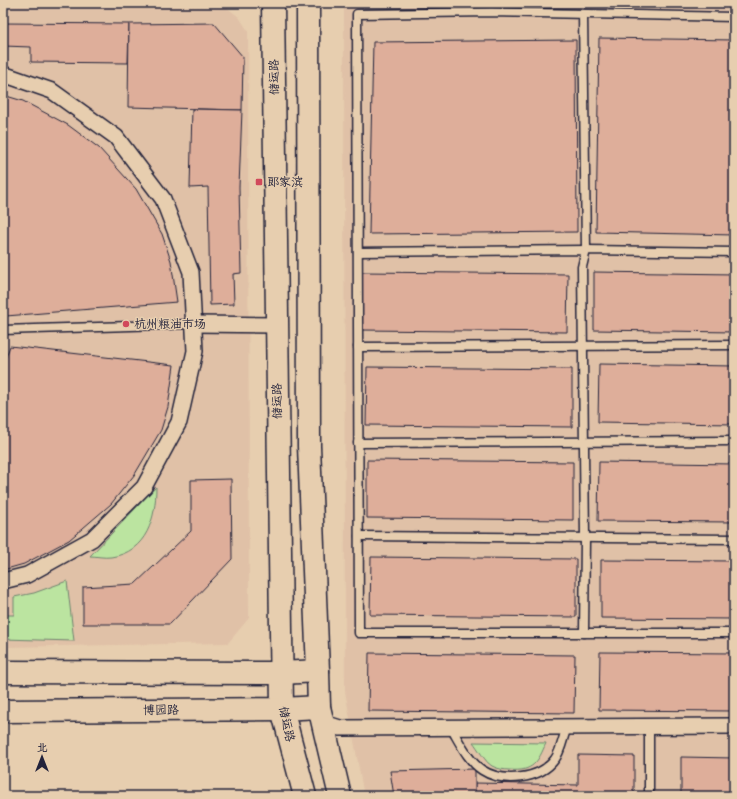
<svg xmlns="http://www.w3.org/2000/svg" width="737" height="799" font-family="Delius,'LXGW WenKai TC',sans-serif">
<rect width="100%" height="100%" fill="#e7ceaf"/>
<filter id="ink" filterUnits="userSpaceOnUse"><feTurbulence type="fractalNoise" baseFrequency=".025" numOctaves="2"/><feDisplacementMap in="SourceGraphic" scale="8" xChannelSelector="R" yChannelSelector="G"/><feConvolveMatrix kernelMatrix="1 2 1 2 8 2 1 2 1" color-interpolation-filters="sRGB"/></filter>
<g filter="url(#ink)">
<g fill="#e0c1a7">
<path d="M344,3H734V796H364L345,691Z"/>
<path d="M3,5L226,7L239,17L248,31L249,618L228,643L3,647Z"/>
</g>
<g fill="#bbe4a0" stroke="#6e836e">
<path d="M156,487C156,518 147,552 111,557C104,558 96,556 90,556Z"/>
<path d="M67,581L74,641L3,639V615H14V597L34,593Z"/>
<path d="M473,742L546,743C538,762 533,772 510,770C505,770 497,769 492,766C485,762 478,748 473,742Z"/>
</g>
<g fill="#deae9a" stroke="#22223b">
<path d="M3,23L129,24L128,63L31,62V47L3,46Z"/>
<path d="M214,23L243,57L242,110L128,107L129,24Z"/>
<path d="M599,38L734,40V235L596,232Z"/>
<path d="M576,40L577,232L369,234L373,42Z"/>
<path d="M3,95L23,101L68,125L99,148L136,189L162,234L171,261L177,302L6,316L3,306Z"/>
<path d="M192,109L242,110L239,187L241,273L233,274L234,304L210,305L208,187L190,188Z"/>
<path d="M362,272L568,274L567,332L361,330Z"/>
<path d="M594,272L734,274V332L594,330Z"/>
<path d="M10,346L174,365L168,407L161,430L135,474L111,504L69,540L24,564L3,570V365Z"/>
<path d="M599,364L734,366V424L598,422Z"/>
<path d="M367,367L572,369V427L366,425Z"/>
<path d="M367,460L573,462V520L367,518Z"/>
<path d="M599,462L734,464V522L598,521Z"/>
<path d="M231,479L232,559L170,624H83V587L135,584L191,531V480Z"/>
<path d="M371,557L576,559V617L370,615Z"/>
<path d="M601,560L734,561V619L601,618Z"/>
<path d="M600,652L734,653V711L599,710Z"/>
<path d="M369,653L575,655L574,713L368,711Z"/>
<path d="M578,755L634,756V796H475V783L578,785Z"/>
<path d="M681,757L734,758V796H681Z"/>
<path d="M475,769V796H394L390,771Z"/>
</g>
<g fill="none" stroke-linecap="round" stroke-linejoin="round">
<g stroke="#22223b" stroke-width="11">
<g id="service">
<path d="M583,14L586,250L582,267L585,538L584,633"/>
<path d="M734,17L491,12L357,14L359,633H734"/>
<path d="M358,252L586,250L734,252"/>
<path d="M3,330L194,324"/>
<path d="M358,347L734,345"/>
<path d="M358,443L734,441"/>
<path d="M359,536L734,539"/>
<path d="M649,727V796"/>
<path d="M451,728C459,741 468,761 482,770C502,783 540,780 555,759C561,751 563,737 567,727"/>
</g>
</g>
<g stroke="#22223b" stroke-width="18">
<g id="minor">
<path d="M3,74L52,91L116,137L163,199L191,272L195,351L179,422L144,487L92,539L27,575L3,581"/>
<path d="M194,324L276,325"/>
<path d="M324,723L340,728L734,726"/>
</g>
</g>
<g stroke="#22223b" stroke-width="25">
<g id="secondary">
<path d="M273,3L282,709L305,796"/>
<path d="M308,3L309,446L318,671L319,707L340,796"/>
<path d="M3,672L281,673L318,671"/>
<path d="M3,711L282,709L319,707"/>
</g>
</g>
<use href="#service" stroke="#e7ceaf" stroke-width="8"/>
<use href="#minor" stroke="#e7ceaf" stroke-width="15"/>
<use href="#secondary" stroke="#e7ceaf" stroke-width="22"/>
</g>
</g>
<g fill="#d1495b" stroke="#e7ceaf" stroke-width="1.5">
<rect x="255" y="178" width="8" height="8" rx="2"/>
<circle cx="126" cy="324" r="4"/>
</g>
<g text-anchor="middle" stroke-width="3" stroke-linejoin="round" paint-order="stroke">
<g font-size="12" fill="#22223b" stroke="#e7ceaf">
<text transform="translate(274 77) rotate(-91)" y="4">储运路</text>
<text transform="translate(277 401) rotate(-91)" y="4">储运路</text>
<text transform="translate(161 710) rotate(-1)" y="4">博园路</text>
<text transform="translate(287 724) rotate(78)" y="4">储运路</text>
</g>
<g font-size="12" fill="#22223b" stroke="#e7ceaf" text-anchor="start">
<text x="267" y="186">郎家滨</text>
<text x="134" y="328">杭州粮油市场</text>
</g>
</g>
<rect width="737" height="799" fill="none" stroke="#e7ceaf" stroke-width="16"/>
<rect x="8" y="8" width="721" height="783" fill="none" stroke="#22223b" stroke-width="1.5" filter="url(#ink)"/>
<g transform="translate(42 757)" stroke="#e7ceaf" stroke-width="3" paint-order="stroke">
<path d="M0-3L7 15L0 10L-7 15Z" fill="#22223b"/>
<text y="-6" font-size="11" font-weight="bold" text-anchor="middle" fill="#22223b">北</text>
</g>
</svg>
